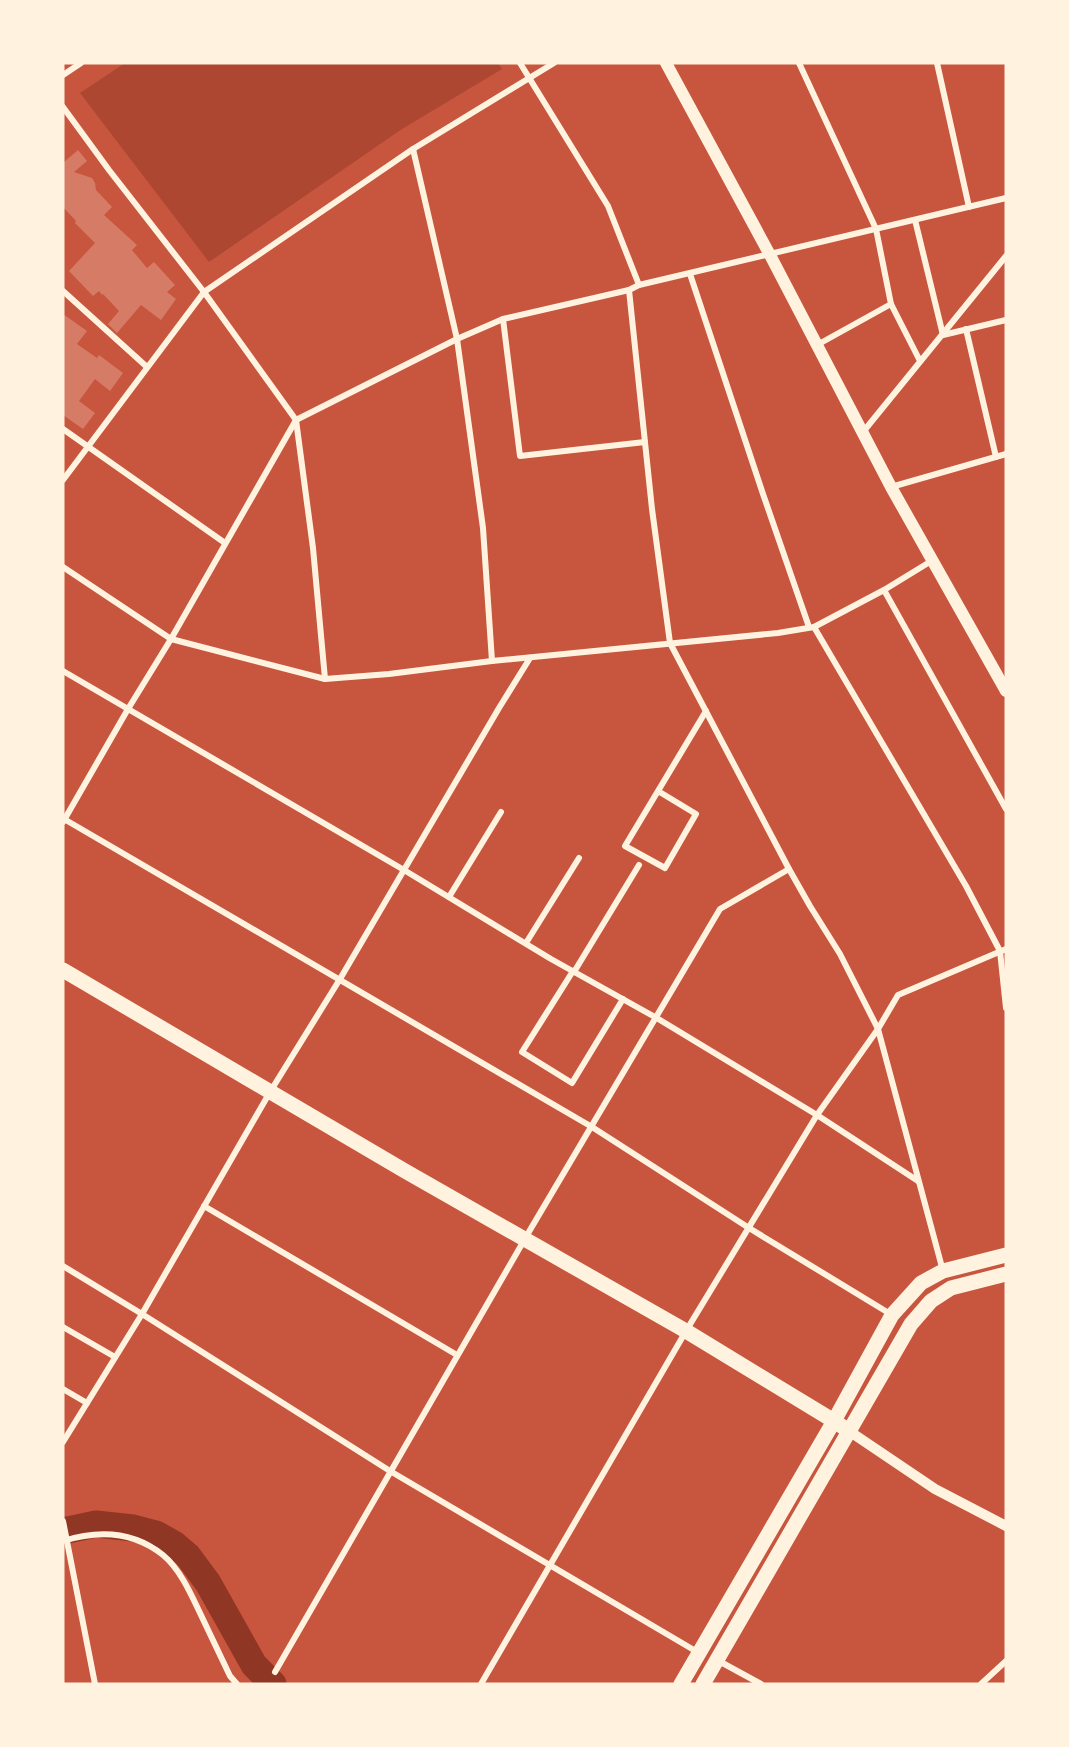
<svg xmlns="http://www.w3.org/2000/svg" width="1069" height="1747" font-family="'Fira Sans',sans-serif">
<rect width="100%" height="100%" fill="#c8553d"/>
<path fill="#ae4732" d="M125,63H498L502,69L402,129L209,262L80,93Z"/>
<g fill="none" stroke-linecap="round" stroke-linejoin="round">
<path stroke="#8f3625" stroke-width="27" d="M63,1531L96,1524L133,1528L156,1534L174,1544L188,1556L208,1583L254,1665L273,1684"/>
</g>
<g fill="#d67c66">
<path d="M78,150L87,161L74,172L92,178L95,183L96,190L112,207L104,215L137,245L132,250L147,268L154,262L175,285L167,292L176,299L161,320L141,305L117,333L108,324L119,311L103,294L102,295L99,291L93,296L69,271L95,243L75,223L76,221L63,207V163Z"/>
<path d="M63,314L87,331L77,344L97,358L99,355L123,373L110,391L95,379L79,401L95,413L83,429L63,415Z"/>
</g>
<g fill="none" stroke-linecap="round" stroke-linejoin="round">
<g stroke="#fff3e0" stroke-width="6">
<path d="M520,63L608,206L639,285"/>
<path d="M799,63L876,229L891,304L920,361"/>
<path d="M937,63L969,207"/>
<path d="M63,75L81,63"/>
<path d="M63,107L109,170L204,292L296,420L313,548L325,679"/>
<path d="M413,149L457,339L483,528L492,661"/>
<path d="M915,220L943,335L1006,320"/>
<path d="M690,274L763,494L809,627"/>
<path d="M629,290L652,509L670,643L789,869L810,906L840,954L878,1029L943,1271"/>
<path d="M63,291L147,367"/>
<path d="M503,319L520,456L645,442"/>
<path d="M966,329L996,457"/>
<path d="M817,345L891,304"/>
<path d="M63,429L225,543"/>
<path d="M863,432L1006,256"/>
<path d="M63,480L204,292L413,149L554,63"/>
<path d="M891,487L1006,454"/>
<path d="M63,567L171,639L325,679L389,674L492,661L778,633L814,627L884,590L933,560"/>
<path d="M884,590L1006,809"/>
<path d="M814,627L966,886L1000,951L1006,1008"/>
<path d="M63,671L404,870L551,959L655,1017L817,1115L918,1181"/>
<path d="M658,791L696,814L665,868L625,846L706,711"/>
<path d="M64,819L592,1127L749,1228L892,1315"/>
<path d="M63,822L128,709L171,639L296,420L457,339L503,319L629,290L639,285L1006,198"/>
<path d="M449,897L501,812"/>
<path d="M526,943L579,858"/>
<path d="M573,971L522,1052L572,1083L623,999"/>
<path d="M574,972L639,865"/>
<path d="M204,1206L457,1355"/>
<path d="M63,1266L142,1314L390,1471L699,1653"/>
<path d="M63,1327L115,1357"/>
<path d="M63,1389L87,1403"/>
<path d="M63,1442L142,1314L270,1092L340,979L499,708L530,658"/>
<path d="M63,1521L95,1684"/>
<path d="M63,1541C98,1530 133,1531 163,1555C180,1569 191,1594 200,1613C210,1634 220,1655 230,1676L237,1684"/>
<path d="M717,1660L761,1684"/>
<path d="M275,1672L530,1230L720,909L789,869"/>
<path d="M481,1684L686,1331L817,1115L878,1029L898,995L1006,949"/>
<path d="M981,1684L1006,1661"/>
</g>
<path stroke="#fff3e0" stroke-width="10" d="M849,1431L935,1489L1006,1526"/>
<path stroke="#fff3e0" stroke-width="12" d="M666,63L770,255L891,487L1006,691"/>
<g stroke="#fff3e0" stroke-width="15">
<path d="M63,970L405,1171L686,1331L834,1421L849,1431"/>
<path d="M681,1684L834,1421L892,1315L921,1283L943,1271L1006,1255"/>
<path d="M703,1684L911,1324L931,1301L951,1288L1006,1274"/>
</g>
</g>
<rect width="1069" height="1747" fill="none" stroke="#fff3e0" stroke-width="129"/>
</svg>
